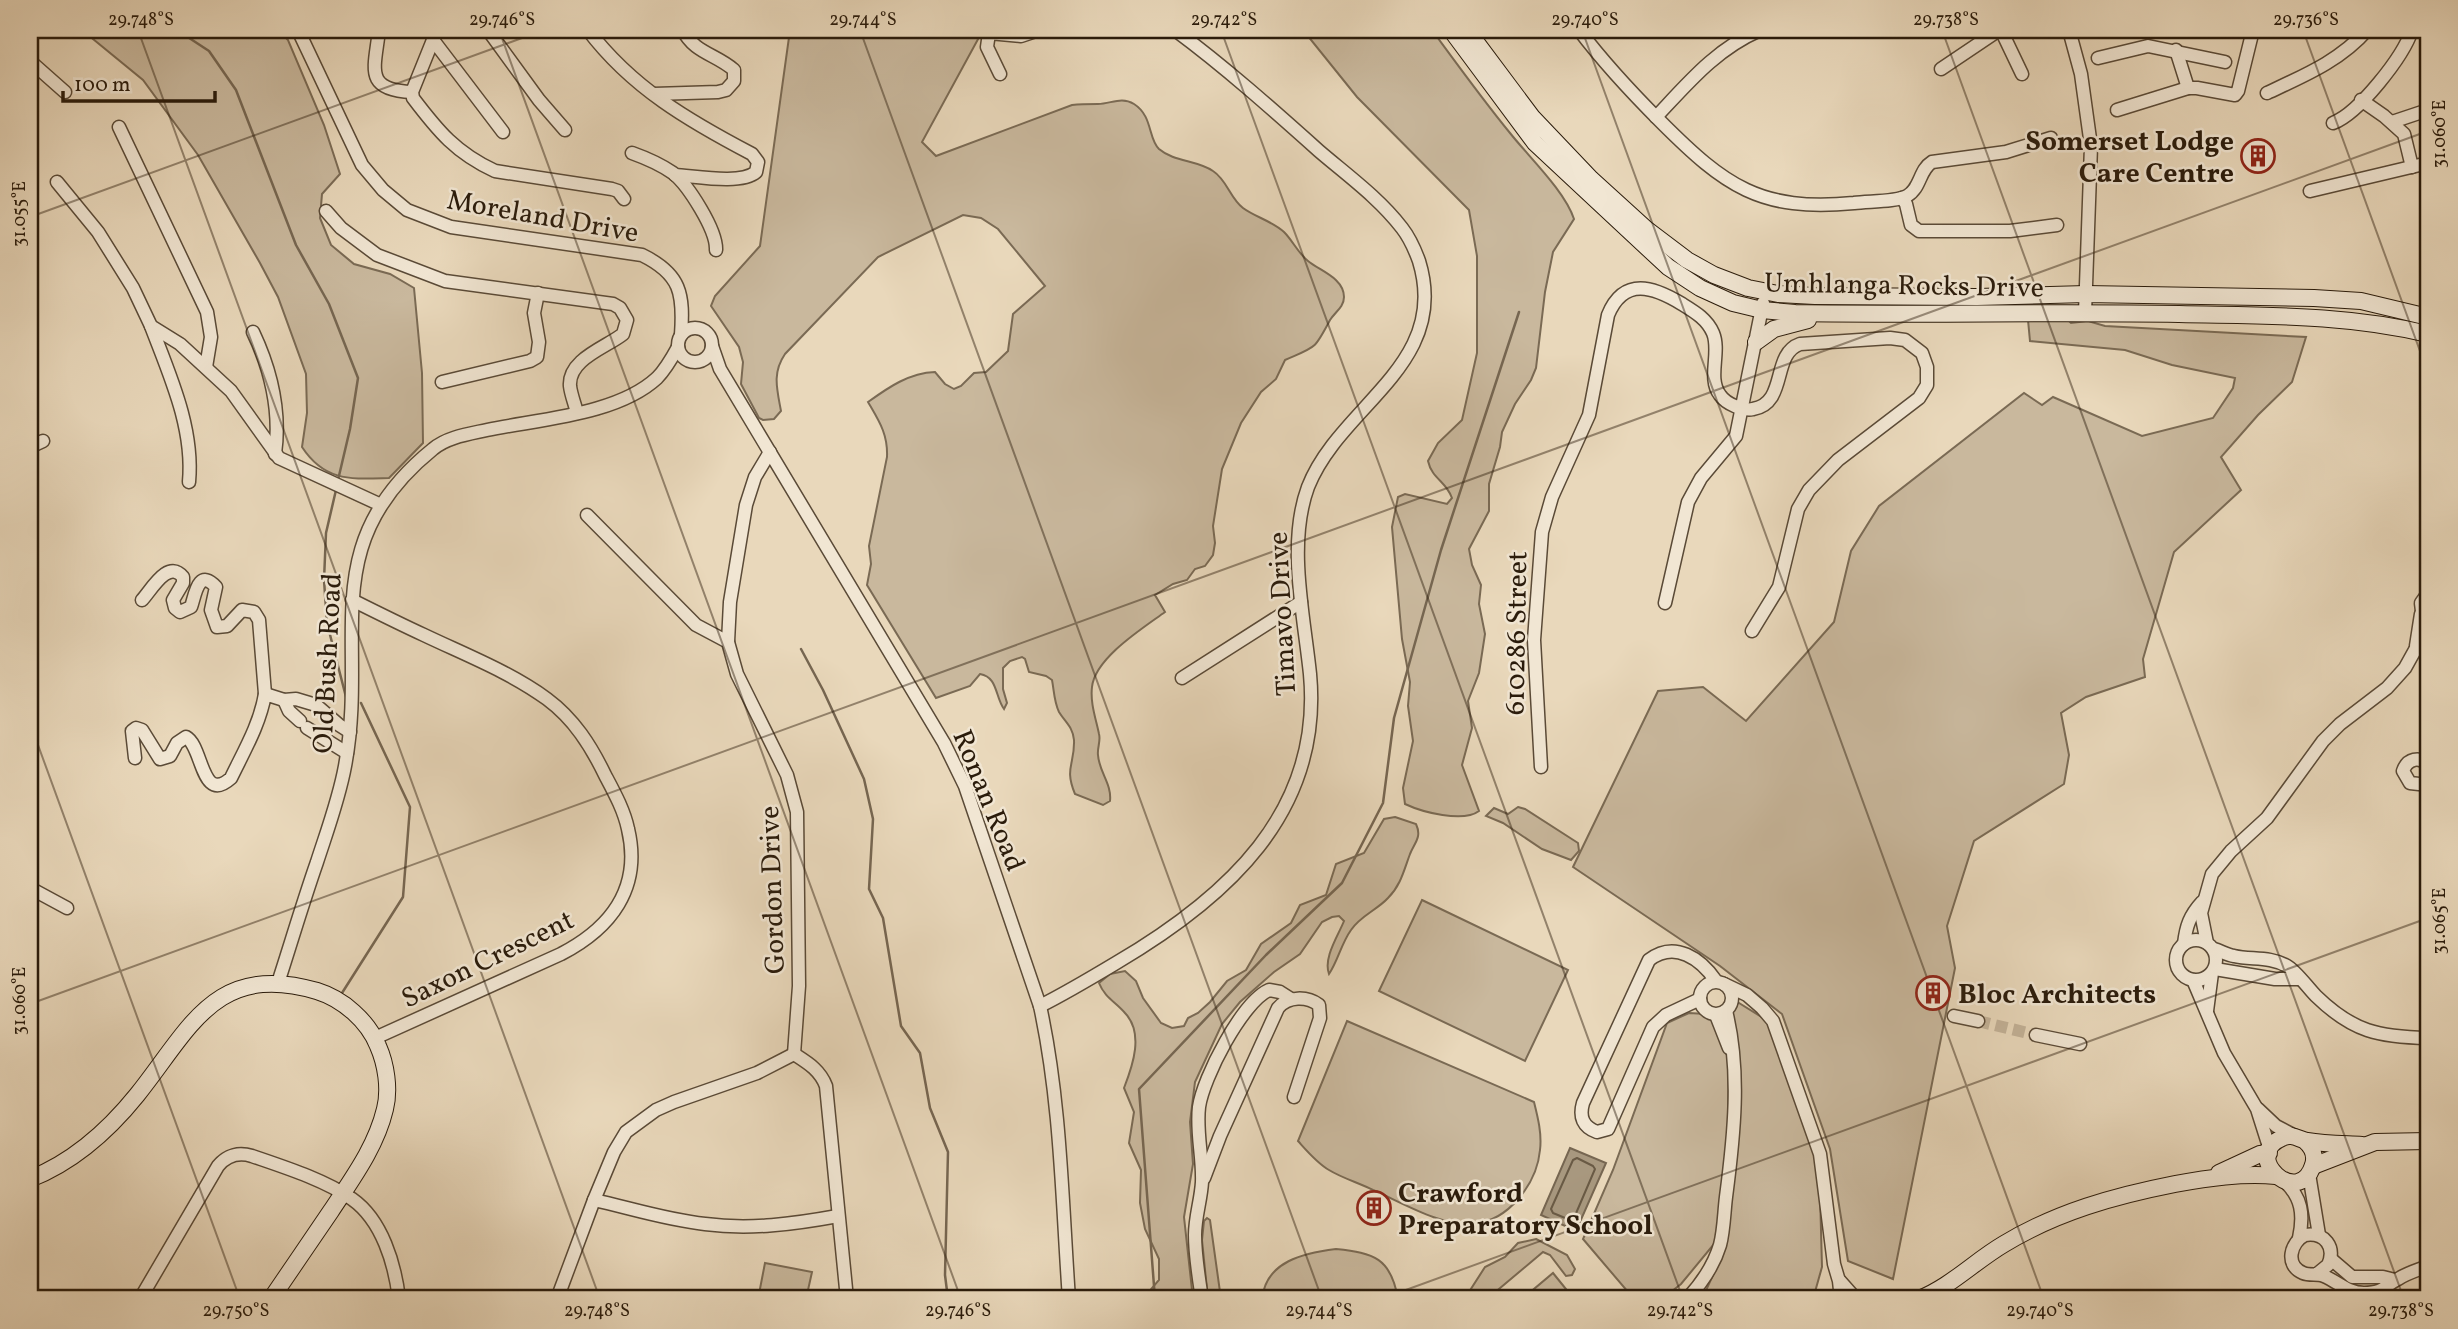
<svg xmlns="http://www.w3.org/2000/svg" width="2458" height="1329" font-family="Vollkorn,serif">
<rect width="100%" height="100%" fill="#e9d8bb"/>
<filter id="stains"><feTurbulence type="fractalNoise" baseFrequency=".00286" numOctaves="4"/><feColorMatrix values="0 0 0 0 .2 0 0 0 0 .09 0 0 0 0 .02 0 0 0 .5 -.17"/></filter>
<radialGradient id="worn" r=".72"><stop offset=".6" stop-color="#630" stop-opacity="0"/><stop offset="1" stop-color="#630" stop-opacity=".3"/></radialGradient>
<g fill="#c9b89d" stroke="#7a6a54" stroke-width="2">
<path d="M82,30H278L288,40L324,125L340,174L322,194L320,218L331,245L354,264L390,274L414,288L422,373L423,443L389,478C351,479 325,482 302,447L307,413L306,374L278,297L260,263L198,155L143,80Z"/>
<path d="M790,30H983L922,142L936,156L1072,105C1081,104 1089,104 1098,104C1111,104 1121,96 1134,104C1153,116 1148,139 1159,149C1174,162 1197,160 1213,171C1227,180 1230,198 1243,208C1255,217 1272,221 1284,232C1293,241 1298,253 1308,261C1320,271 1344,278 1344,297C1344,307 1335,312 1330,320C1314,350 1317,346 1285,360L1276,379L1261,392L1241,423L1222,469L1213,526L1215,543L1213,555L1205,566L1195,569L1187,580L1173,584L1155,595L1165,612C1143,628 1095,658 1092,687C1090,703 1096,719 1099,734C1101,741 1097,748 1098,755C1099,772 1112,784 1110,801L1103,805L1075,794C1064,768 1075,764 1074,740C1073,727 1065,722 1059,712C1054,702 1054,690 1052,680L1046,676L1029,672L1025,659L1022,657L1010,661L1003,668V689L1007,703L1004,709C995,697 998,677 980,674L970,686L936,698L867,585L871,564L869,546L887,457C888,434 879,421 868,402C889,387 909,373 935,372L945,384L954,389L961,386L974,373L986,372L1008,351L1013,314L1045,286L998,229L981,218L963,215L878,257L785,354C772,373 777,389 781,411L774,419L763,420L759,418L741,384L743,362L739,347L711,306L715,296L760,246Z"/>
<path d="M1303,30H1432C1457,64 1483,100 1510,133C1528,156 1565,191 1574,219L1553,252L1545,292L1536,368L1531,380L1515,404L1502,432L1500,447L1489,484V511L1469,549L1472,565L1481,585L1479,604L1485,634L1479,673L1468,701L1472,728L1462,765L1479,811C1463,823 1422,812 1405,804L1403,788L1413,741L1408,706L1410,682L1402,639L1392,527L1398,497L1405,494L1447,504L1452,498C1446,481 1432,479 1428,461L1438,443L1462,420L1477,353V256L1469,210L1357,97Z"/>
<path d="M2067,319L2071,323L2088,321L2105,326L2306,337L2292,382L2258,415L2221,457L2241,490L2174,552L2143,659L2145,677L2086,697L2061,713L2069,755L2064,784L1974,841L1947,926L1955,968L1893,1279L1848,1261L1830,1149L1782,1014L1720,966L1573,867L1658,691L1703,687L1746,721L1834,622L1851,551L1879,506L2024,393L2042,405L2053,397L2142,436L2213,418L2233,388L2235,378L2172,365L2125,350L2030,341L2028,320Z"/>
<path d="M1518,807L1525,809L1578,843L1579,851L1571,860L1542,849L1503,823L1486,816L1494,808L1508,814Z"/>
<path d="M1395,817L1416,824C1422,837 1415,842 1410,854C1404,870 1401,885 1388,898C1377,910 1360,916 1351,930C1341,944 1338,961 1329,974C1323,958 1338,936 1344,921L1339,916L1332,917L1322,922L1300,954L1274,972L1240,1002L1222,1024L1195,1082L1190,1122L1193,1164L1184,1217L1193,1299H1146V1295L1159,1280V1259L1145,1229L1140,1203L1141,1170L1129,1143L1134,1112L1124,1088C1133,1065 1144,1033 1125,1013C1116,1002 1105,998 1099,983L1110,974L1125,971L1136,981L1143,998L1161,1023L1172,1028L1184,1026L1188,1018L1198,1013L1210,1002L1227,981L1246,970L1261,944L1291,923L1300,905L1326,895L1336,864L1364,853L1384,819Z"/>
<path d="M1422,900L1568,970L1525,1061L1379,991Z"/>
<path d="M1731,998L1768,1021L1819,1157L1822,1267L1813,1299H1702L1725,1249L1733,1176Z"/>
<path d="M1689,1013L1706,1014L1716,1021L1729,1053L1727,1182L1719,1238L1681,1284L1662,1299H1634L1583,1239L1613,1170L1667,1023Z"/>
<path d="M1347,1021L1534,1102C1538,1118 1542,1134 1540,1150C1537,1183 1509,1221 1473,1224C1442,1227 1401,1202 1373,1190C1359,1183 1342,1178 1329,1170C1317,1163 1307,1151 1298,1141Z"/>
<path d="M1207,1218L1210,1220L1221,1299H1208L1202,1240L1204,1221Z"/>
<path d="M1536,1239L1567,1255L1575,1269L1572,1275L1566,1276L1550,1255L1543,1252L1487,1299H1462L1467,1295L1485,1267L1505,1257L1518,1243Z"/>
<path d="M1336,1249C1374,1253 1391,1258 1398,1299H1262C1266,1261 1304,1253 1336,1249Z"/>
<path d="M765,1263L812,1272L806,1299H758Z"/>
<path d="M1553,1273L1574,1299H1522Z"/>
</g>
<path fill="#a8987f" stroke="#766651" stroke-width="2" d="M1570,1148L1606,1163L1576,1231L1541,1215Z"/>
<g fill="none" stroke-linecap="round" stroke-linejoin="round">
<path stroke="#695a45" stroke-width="2" d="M1577,1158L1593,1166L1595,1169L1574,1218L1570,1220L1553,1213L1551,1209L1573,1160Z"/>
<g stroke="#766651" stroke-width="2.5">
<path d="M177,30L209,51L236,90L296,245L329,304L358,378L350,429L338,480"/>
<path d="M336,490L326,533L324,580L327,623L346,697"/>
<path d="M801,649L823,690L864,779L873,819L869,889L883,918L901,1026L920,1053L930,1108L948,1152L945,1275L948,1299"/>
<path d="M342,993L403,897L410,807L361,703"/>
<path d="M1155,1299L1139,1089L1266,955L1342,883L1383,803L1394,718L1441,550L1519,312"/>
</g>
<path stroke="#c3b298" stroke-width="12" stroke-dasharray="12 6" stroke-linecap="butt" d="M1978,1021L2036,1035"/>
<g stroke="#5a4a37" stroke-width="15">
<g id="street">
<path d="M298,30L362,165L383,190L407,210L451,227L642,255C681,274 684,294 681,335"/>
<path d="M379,30C375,68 363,90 412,92"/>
<path d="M437,30L412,92L413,98C438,131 456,153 495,171L612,189L618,191L624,199"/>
<path d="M488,30L539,100L565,130"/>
<path d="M588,30C632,88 689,121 752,154L758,162L756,172C741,185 695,176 675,175"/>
<path d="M1579,30C1604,63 1632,93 1661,122C1725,186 1760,212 1854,203C1868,201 1896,202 1907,196C1921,188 1919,170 1932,162L2006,152L2051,138"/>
<path d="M2001,30L2022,74"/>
<path d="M2069,30L2081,74L2091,146L2085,313"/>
<path d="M433,40L503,132"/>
<path d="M2176,50L2188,88"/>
<path d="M2098,58L2148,46L2225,62"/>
<path d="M30,61L65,92"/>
<path d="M1941,69L1999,30"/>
<path d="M1000,74L987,47L989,33L1021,36L1039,30"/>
<path d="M2267,93C2303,76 2340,61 2367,30"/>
<path d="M654,94L718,92L726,90L734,81V70C716,54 694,53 683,30"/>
<path d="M2361,100L2384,116L2404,134L2412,167"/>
<path d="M2117,110L2188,88H2197L2235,95L2238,91L2253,30"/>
<path d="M1656,117C1688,83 1716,49 1760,30"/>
<path d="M2392,122L2428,110"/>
<path d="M2333,123C2359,113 2403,57 2412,30"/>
<path d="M119,127L207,312L211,337L206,367"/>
<path d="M632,153C646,158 660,164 673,173C688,185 717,230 716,250"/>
<path d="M57,182L98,232L133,288L151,326L180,344L231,391L279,458L381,505"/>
<path d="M2310,191L2428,163"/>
<path d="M1902,198L1906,204L1911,225L1919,231H2010L2057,225"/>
<path d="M326,211L341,228L377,255L445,281L613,304L620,308L627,320L623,334C607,347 568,359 570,386C571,395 575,404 577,413"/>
<path d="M151,326C170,376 194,428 189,482"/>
<circle cx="695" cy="345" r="17"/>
<path d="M253,332C271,370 281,411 275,454"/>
<path d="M712,346L720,369L944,743L965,786L1040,1006C1061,1103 1062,1201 1069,1299"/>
<path d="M442,382L530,361L537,357L539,342L534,313L538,293"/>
<path d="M30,447L43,441"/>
<path d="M770,452L755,477L746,505L730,602L728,642L737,674L787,775L797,812L799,986L794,1054"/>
<path d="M587,515L696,625L728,642"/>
<path d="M142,600C152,589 168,559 183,577V583L173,600L175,608L180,612L191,607C195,596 198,567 216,587L211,610L217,627L227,626L242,610L254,612L259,620L265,694"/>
<path d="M352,600C376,612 400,624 424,635C466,655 510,672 547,699C574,719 591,746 605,775C614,792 624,810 628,829C642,888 611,928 561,954L375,1038"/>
<path d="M1665,603L1688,502L1701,478L1736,436L1763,303"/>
<path d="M2423,619L2421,603L2428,593"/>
<path d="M2416,646L2421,614"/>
<path d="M1182,678L1301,602"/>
<path d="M284,700L289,711L300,721"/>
<path d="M307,728L347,753"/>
<path d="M135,758L132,731L136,728L142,730L160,759L170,756L177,743L186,737C203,746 201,805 231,778C244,751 260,724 265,694L284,700L296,699L316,705L339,725L350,732"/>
<path d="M2428,766C2420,755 2407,759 2403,771L2410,783L2428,785"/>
<path d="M1541,767L1534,640L1542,532L1552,497L1589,415L1608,315C1624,276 1654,287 1682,304C1695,312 1707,319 1713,333C1721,352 1707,378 1720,395C1726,404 1743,411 1753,409C1788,403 1771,354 1800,344L1890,338L1905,340L1922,353L1927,367V385L1919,398L1838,460L1809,490L1798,509L1779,587L1752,631"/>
<path d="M30,888L67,908"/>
<circle cx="2196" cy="960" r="20"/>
<path d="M2207,943L2201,913L2212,874L2231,851L2267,818L2323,741L2340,724L2387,688L2405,668L2415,650L2428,636"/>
<path d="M2184,944C2186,926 2190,915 2202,902"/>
<path d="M2214,949C2221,951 2227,955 2234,956C2251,960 2270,956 2287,966C2296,971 2308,988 2316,996C2353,1032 2379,1037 2428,1038"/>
<path d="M2215,969L2275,979H2298"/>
<path d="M2193,980L2224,1053L2257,1109L2270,1150"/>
<circle cx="1716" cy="998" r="16"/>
<path d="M278,983C291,943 303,902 317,862C327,831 339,799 345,766C369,639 313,546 433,449C447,437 469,434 487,430C539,419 617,415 657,378C666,369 672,358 678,347"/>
<path d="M1724,984L1747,995L1762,1008L1773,1021L1820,1154L1834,1264L1839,1281L1841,1299"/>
<path d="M1700,999L1666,1015L1653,1027L1608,1129L1597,1132C1583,1127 1579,1117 1583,1103L1649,960C1675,940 1701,959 1716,981"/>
<path d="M1040,1006C1066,993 1091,978 1116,963C1225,899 1323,813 1310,674C1304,615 1287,544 1308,487C1340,405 1451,365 1419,261C1415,250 1409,237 1402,228C1379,198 1347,175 1319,151C1272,109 1225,67 1175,30"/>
<path d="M2207,1011L2212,973"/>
<path d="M1716,1015L1729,1048"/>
<path d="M1954,1016L1978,1021"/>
<path d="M2036,1035L2080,1044"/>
<path d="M794,1054C808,1063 820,1070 826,1086L847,1299"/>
<path d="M2258,1109L2276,1126L2295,1136"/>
<path d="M2309,1174L2319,1235"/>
<path d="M1204,1178L1220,1136L1278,1008C1288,996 1307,996 1319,1005L1320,1018L1294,1097"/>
<path d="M2284,1181C2302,1197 2304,1215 2299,1238"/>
<path d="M594,1200C630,1208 667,1220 705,1224C750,1230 794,1224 838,1216"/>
<path d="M2331,1259L2352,1277H2383L2395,1280"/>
<path d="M2317,1274L2328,1265C2336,1247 2325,1232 2305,1235C2291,1242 2284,1265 2303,1273C2310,1276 2317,1273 2324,1276C2338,1282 2348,1293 2364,1293C2384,1293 2384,1286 2398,1279C2407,1273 2418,1270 2428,1266"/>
<path d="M1840,1281L1856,1299"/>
<path d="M140,1299L218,1166C227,1155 239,1152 252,1156C284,1167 325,1180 352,1199C382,1220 395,1264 399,1299"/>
<path d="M557,1299L594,1200L614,1152L626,1132L656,1110L674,1102L757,1073L794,1054"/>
<path d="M1202,1299C1199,1279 1195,1256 1195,1235C1195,1217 1201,1200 1202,1182C1203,1157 1196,1132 1199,1107C1203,1078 1242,1002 1269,990L1280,992L1291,999"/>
<path d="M1687,1299C1701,1284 1714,1265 1720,1245C1724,1230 1724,1213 1726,1197C1734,1136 1741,1071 1726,1011"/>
</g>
</g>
<g stroke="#2a1b0b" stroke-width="18">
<g id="secondary">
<path d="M1451,30L1535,143L1668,267L1700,288L1733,303L1762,310L1795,313C1923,315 2051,312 2179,314C2263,316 2346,314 2428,334"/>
<path d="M1467,30L1532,117L1591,179L1646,229L1687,260L1714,275L1748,288L1778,294L1815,296L1977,297L2086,294L2314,298L2361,301L2428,317"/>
<path d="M1756,342L1774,329L1808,320"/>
<path d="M2305,1141C2312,1147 2316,1156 2313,1165C2299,1210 2240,1156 2282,1138C2292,1133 2298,1139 2307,1141C2325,1144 2344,1144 2362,1145"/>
<path d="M2313,1166L2375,1142L2428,1141"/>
<path d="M2219,1173L2260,1154L2269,1153"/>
<path d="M30,1179C73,1162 108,1131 137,1095C190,1029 215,961 317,991C343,999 368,1021 378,1046C386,1064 390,1089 385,1109C376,1147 352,1179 331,1211C311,1240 291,1270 271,1299"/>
<path d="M1919,1299C1950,1287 1975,1261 2004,1244C2057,1212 2114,1196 2175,1184C2208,1178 2242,1173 2276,1176"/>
</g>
</g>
<use href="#street" stroke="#f1e6d3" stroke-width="12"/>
<use href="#secondary" stroke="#f1e6d3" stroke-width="16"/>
</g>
<path fill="none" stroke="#2a1b0b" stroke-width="2" stroke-opacity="0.45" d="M138,30L600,1299M499,30L961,1299M860,30L1322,1299M1221,30L1683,1299M1582,30L2044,1299M1942,30L2404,1299M2303,30L2428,373M30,217L544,30M30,723L240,1299M30,1004L2428,131M1381,1299L2428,918"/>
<defs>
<g id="building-ring" transform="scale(1.75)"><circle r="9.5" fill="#f1e6d3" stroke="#8f2418" stroke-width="1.5"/><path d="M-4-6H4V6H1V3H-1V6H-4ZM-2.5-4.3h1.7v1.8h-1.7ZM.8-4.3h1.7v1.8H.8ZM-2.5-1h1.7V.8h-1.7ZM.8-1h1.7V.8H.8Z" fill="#8f2418"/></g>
</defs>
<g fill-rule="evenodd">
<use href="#building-ring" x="2258" y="156"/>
<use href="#building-ring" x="1933" y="993"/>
<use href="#building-ring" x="1374" y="1208"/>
</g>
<g text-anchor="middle" stroke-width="5" stroke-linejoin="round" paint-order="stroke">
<g font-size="28" font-weight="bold" fill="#2a1b0b" stroke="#f1e6d3" text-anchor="start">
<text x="2234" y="150" text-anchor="end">Somerset Lodge<tspan x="2234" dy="32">Care Centre</tspan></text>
<text x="1958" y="1003">Bloc Architects</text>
<text x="1398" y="1202">Crawford<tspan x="1398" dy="32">Preparatory School</tspan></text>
</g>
<g font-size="28" fill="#2a1b0b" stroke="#f1e6d3">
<text transform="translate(543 215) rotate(10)" y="10">Moreland Drive</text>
<text transform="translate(1904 284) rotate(1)" y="10">Umhlanga Rocks Drive</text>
<text transform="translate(1281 614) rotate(-93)" y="10">Timavo Drive</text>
<text transform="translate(1515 633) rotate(-89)" y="10">610286 Street</text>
<text transform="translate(326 663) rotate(-87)" y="10">Old Bush Road</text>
<text transform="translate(990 800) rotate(68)" y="10">Ronan Road</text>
<text transform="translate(771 890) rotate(-92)" y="10">Gordon Drive</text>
<text transform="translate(487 958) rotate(-26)" y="10">Saxon Crescent</text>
</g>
</g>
<rect width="2458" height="1329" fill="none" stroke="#e9d8bb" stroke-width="77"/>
<path d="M63 91v10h152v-10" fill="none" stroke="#2a1b0b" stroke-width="3.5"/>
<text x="74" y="91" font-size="21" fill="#2a1b0b" stroke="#f1e6d3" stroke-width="5" paint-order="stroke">100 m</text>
<rect x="38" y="38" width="2382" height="1252" fill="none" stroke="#2a1b0b" stroke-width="2.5"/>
<g font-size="18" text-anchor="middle" fill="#2a1b0b">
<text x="141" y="25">29.748°S</text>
<text x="502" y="25">29.746°S</text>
<text x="863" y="25">29.744°S</text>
<text x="1224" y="25">29.742°S</text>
<text x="1585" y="25">29.740°S</text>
<text x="1946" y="25">29.738°S</text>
<text x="2306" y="25">29.736°S</text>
<text transform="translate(2439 134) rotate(-90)" y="6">31.060°E</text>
<text transform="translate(19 214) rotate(-90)" y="6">31.055°E</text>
<text transform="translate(2439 921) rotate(-90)" y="6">31.065°E</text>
<text transform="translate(19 1001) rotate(-90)" y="6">31.060°E</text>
<text x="236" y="1316">29.750°S</text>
<text x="597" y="1316">29.748°S</text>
<text x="958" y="1316">29.746°S</text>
<text x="1319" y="1316">29.744°S</text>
<text x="1680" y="1316">29.742°S</text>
<text x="2040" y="1316">29.740°S</text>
<text x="2401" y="1316">29.738°S</text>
</g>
<rect width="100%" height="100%" filter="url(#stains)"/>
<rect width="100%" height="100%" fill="url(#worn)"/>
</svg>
